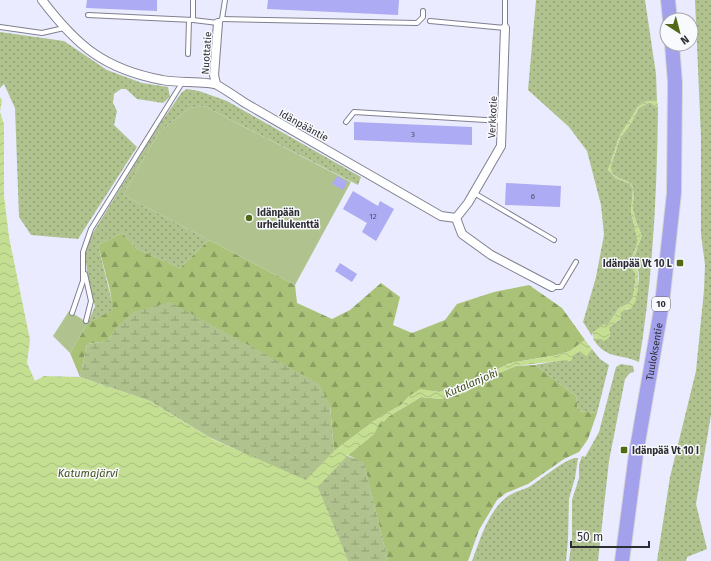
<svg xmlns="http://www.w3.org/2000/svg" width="711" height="561" font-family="'Fira Sans',sans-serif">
<defs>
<pattern id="grass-dots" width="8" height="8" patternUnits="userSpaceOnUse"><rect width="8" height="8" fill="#b0c38e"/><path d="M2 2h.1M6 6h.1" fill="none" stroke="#909f75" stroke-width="1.8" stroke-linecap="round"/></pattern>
<pattern id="forest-firs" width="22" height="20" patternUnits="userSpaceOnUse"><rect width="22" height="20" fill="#a9c277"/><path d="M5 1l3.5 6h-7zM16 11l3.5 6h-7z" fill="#8a9e62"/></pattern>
<pattern id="wetland-marsh" width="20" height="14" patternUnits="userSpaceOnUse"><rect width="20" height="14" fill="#b0c38e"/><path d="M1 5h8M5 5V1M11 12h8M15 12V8" fill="none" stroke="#909f75"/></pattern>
<pattern id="water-waves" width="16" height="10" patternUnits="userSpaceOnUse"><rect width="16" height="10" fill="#c4de92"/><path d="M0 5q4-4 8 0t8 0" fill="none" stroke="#a9bf7e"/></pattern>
</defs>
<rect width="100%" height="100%" fill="#eaebfe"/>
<g fill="url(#grass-dots)">
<path d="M536,0H645L656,74L657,101H647L639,105L619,137L608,170L616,178L630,184L633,189L631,212L638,241L630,263L636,275L633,298L628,304L619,308L607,326L593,332L592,336L583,322L596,277L604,235L601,205L587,151L569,127L528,90Z"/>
<path d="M695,0H711V415L696,504L707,549L687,557L686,561H657L670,477L696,371L704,290L705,265L701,234V137Z"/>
<path d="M0,32L64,41L107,70L142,83L168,87L170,97L163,103L137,99L126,89H121L114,94L113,103L117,111L114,125L137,147L78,239L31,235L19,217L15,108L4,84L0,88Z"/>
<path d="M187,89L199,91L227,101L361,177L358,185L204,106L190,108L159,132L123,195L209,240L180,268L137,249L122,233L98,245L114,310L88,323L95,306L88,280L85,252L91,236L157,128L182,92Z"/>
<path d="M650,102L656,107L658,106C657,192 653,277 639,362C619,353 607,360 593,339L610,337L609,327L621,319L620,313L622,310L629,309L635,302L639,279L638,267L633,260L642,235C639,230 633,214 633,208C633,198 635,192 631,183C622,179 610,177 611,166L620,138L630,125L639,108Z"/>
<path d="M592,349L600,359L609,365L597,413L578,411L576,396L535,365L573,358V355L580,351Z"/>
<path d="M621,364L633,366L634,372L630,373L625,379L609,461L598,561H569L572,539V500L579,478V465L582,456L585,457L599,432L616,367Z"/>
<path d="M574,458H578L575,478L569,499L568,539L566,561H472C480,540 488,511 507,497C514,491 525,490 532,485C546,476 558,464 574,458Z"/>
</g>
<g fill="url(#forest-firs)">
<path d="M122,233L137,249L180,268L209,240L295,285L297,303L332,319L350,310L381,283L400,297L393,325L412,333L445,320L457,304L494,292L529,285L562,308L585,340L570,351L557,355L510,363L469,384L450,390L439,392L433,391L409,396L402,404L374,421L334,451L330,405L118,326L107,341L87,344L80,377L70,353L88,323L113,310L110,290L98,245Z"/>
<path d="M535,365L576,396L578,411L597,413L588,439L579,452L564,459L528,484L506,493L497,500L479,530L468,561H388L364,463L348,455L374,434L377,424L381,421L421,397L441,399L450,395H457L466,392L487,378L504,371L516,366Z"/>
</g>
<path fill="url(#wetland-marsh)" d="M170,302L320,384L330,405L334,451L364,462L388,561H348L317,487L209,437L150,401L80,377L87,344L107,341L118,326L133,312Z"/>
<g fill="#b0c38e">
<path d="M204,106L351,182L295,285L123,195L159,132L190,108Z"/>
<path d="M69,311L88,323L70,353L53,336Z"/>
</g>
<g fill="url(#water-waves)">
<path d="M0,97L2,100L0,112L4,124V196L9,237L30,340L27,363L35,381L44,376L80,377L150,401L212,439L306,480L334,451L374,421L402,404L409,396L420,389L439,392L450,390L469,384L510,363L557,355L570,351L585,340L592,349L586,357L580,351L573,355V358L570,362L566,360L516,366L487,378L466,392L457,395H450L441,399L421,397L388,417L384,422L381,421L374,434L348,455L318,487L348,561H0Z"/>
<path d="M647,101H657L658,106L656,107L650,102L639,108L630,125L620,138L611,166C610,177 622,179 631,183C635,192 633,198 633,208C633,216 639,229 642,235L633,260V263L637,265C639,277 640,300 630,310L627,308L620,313L621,319L609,327L610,337L604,341L601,339H593V332L604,324L607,326L619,308L628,304L633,298L636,276L630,263L638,241L631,212L633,189L630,184L616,178L608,170L619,137L639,105Z"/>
</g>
<g fill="#acabf3">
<path d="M87,0H157V11L86,8Z"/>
<path d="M268,0H399L398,15L267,9Z"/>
<path d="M354,122L472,127V145L354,140Z"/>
<path d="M337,176L347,182L343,190L332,184Z"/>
<path d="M506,183L561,186L560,207L505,205Z"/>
<path d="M353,191L378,206L380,201L394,209L376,241L362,232L367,223L343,209Z"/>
<path d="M340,263L357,274L352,282L335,271Z"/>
</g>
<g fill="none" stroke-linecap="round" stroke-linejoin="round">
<g stroke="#7f8090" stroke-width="6">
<g id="service">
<path d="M88,15L193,20L218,23L222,19L225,0"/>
<path d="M222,19L417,23L423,17V11"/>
<path d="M193,20V0"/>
<path d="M430,21L505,28V0"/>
<path d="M0,27L42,33L64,28"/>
<path d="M188,54L189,20"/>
<path d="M346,122L354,112L502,121"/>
<path d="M474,193L554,240"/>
<path d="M85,274L91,301L86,321"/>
<path d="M552,287H561L576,262"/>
<path d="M72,313L83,281V252L91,229L182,83"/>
</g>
</g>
<g stroke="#7f8090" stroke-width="10">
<g id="minor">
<path d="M42,0C77,46 104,69 162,80C174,83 209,81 217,85C226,90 236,97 245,103L441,216L456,218"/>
<path d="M216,84L214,75L218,23"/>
<path d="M456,218L468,203L501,146L505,28"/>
<path d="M456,218L462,234L491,255L552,287"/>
</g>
</g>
<g stroke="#d5d5d6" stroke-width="16">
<g id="trunk">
<path d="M668,0L670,20"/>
<path id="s1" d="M622,561L636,454L662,304L674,193L675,83L672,44"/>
</g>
</g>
<use href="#service" stroke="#fff" stroke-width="4"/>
<use href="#minor" stroke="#fff" stroke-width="8"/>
<use href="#trunk" stroke="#a3a0ec" stroke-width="14"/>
</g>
<g fill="#526917" stroke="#f9fafd" stroke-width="1.5">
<circle cx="249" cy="218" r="4"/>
<rect x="676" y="259" width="8" height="8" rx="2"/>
<rect x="620" y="446" width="8" height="8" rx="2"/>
</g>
<g text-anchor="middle" stroke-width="3" stroke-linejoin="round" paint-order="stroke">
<g font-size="8" fill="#4d4c64">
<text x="413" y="137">3</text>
<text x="533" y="199">6</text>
<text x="373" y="219">12</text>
</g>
<rect fill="#f9fafd" stroke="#6a6a70" stroke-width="1" x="652" y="297" width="18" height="14" rx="3"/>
<g font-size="9" font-weight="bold" fill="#2d2d34">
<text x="661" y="307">10</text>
</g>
<g font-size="10" fill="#2d2d34" stroke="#f9fafd">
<text transform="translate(206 53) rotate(-86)" y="4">Nuottatie</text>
<text transform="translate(492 117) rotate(-87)" y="4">Verkkotie</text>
<text transform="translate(304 125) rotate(29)" y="4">Idänpääntie</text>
<text dy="4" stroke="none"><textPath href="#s1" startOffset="212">Tuuloksentie</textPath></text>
</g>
<g font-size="10" font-weight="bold" fill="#2d2d34" stroke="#f9fafd" text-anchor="start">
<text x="257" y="216">Idänpään<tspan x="257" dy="12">urheilukenttä</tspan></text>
<text x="672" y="267" text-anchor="end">Idänpää Vt 10 L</text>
<text x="632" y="454">Idänpää Vt 10 I</text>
</g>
<g font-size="11" font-style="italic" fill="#42521d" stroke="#f9fafd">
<text transform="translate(471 383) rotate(-23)" y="4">Kutalanjoki</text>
<text x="88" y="477">Katumajärvi</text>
</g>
</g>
<g transform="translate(679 32) rotate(144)"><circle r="19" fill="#f9fafd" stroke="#a7a8ad"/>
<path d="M0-3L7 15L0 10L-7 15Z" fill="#526917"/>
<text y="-6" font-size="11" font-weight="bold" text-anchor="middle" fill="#2d2d34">N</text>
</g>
<path d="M571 541v6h78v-6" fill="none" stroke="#2d2d34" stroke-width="2"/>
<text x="577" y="541" font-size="12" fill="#2d2d34" stroke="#f9fafd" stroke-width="3" paint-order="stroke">50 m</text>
</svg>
